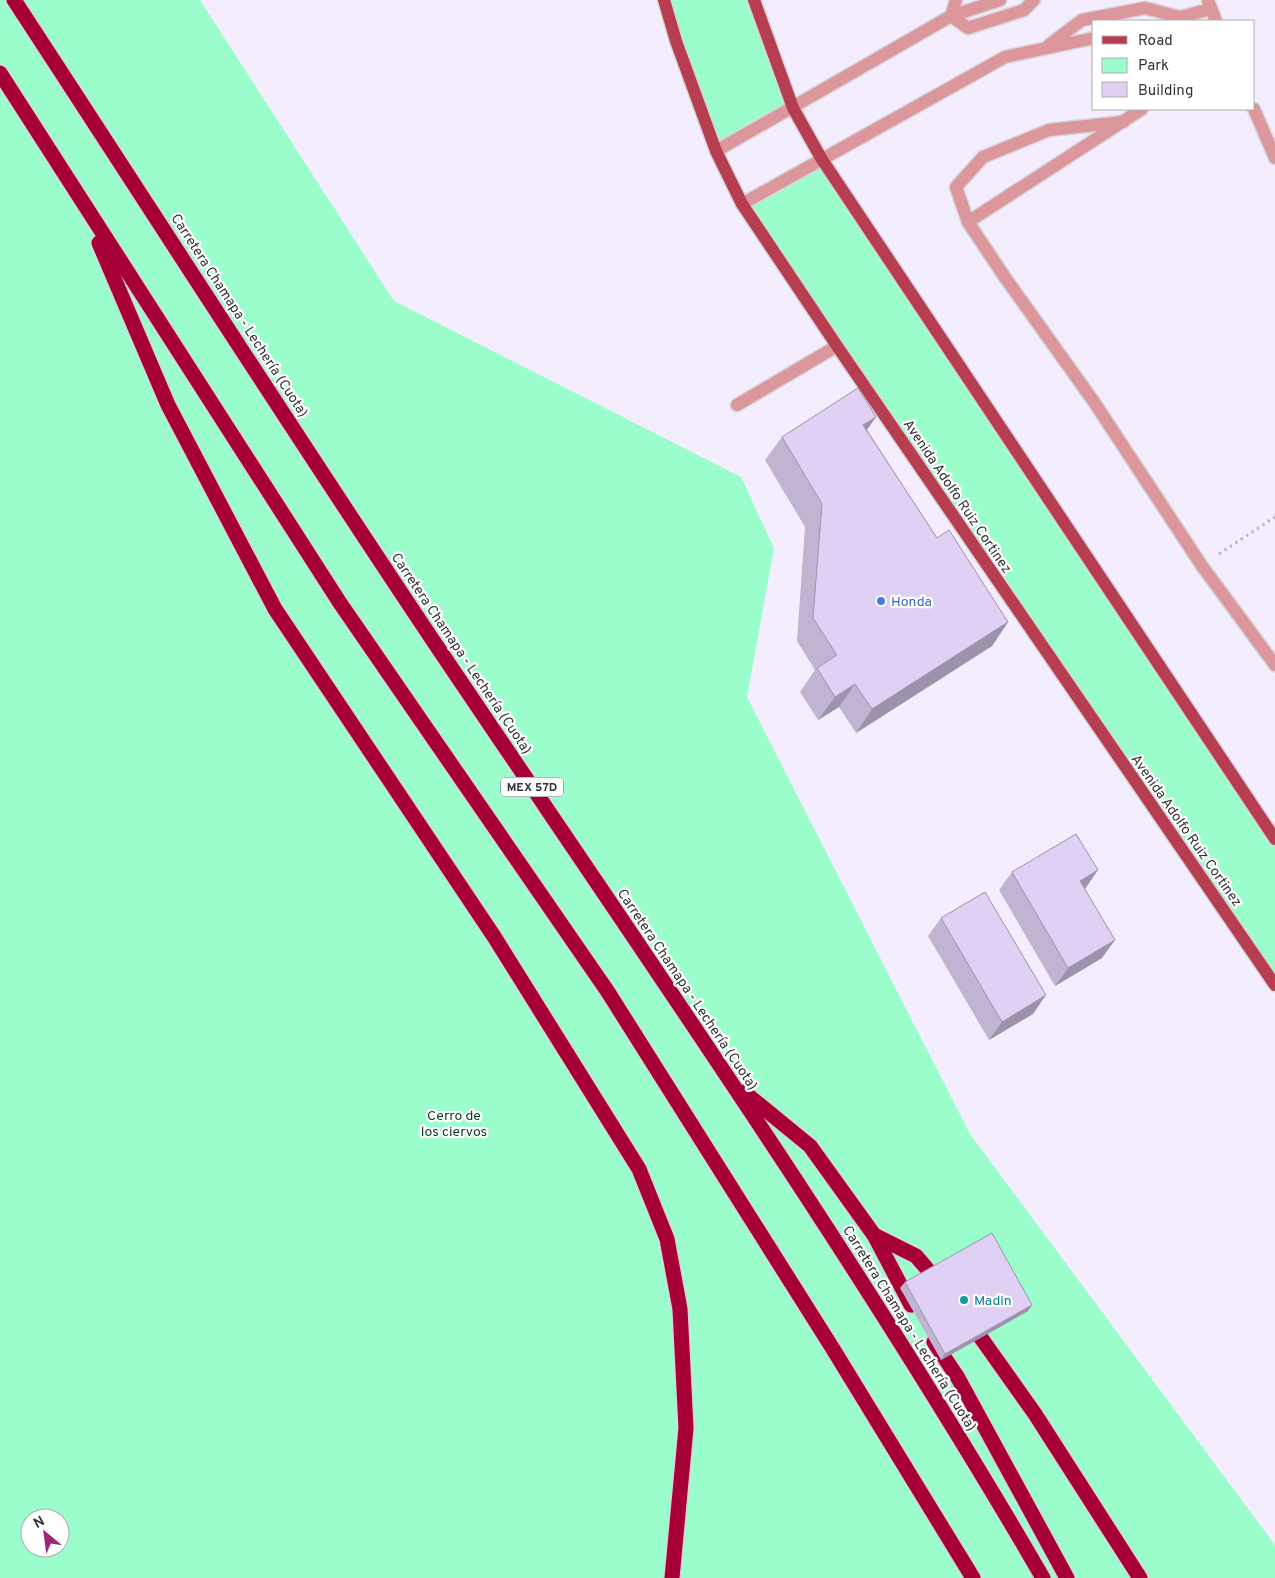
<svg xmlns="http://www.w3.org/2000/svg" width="1275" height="1578" font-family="Overpass,sans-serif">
<rect width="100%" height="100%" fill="#faf7fe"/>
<path fill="#f4edfd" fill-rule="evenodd" d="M55,0H1275V1578H0V145ZM1094,21H1254V109H1094ZM30,1518H60V1548H30Z"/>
<g fill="#9cfdcc" fill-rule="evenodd">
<path d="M0,0H200L394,301L741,477L774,548L747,697L970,1134L1275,1545V1578H0ZM30,1518H60V1548H30Z"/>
<path d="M664,0H754L793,108L716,151Z"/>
<path d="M821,158L1275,839V985L742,204Z"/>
</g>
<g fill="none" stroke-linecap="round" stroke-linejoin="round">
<g stroke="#d7d4da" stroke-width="15">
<g id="lane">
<path d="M956,0L951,16L968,28L1024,10L1034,0"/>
<path d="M1208,0L1216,21"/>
<path d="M1172,19L1211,9"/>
<path d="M1049,45L1082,20L1145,8L1180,17"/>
<path d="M1254,109L1275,158"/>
<path d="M1123,122L1049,130L983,157L956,187L968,222L1004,276L1094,402L1202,566L1275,665"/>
<path d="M716,151L951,16L1000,0"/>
<path d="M742,204L1005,57L1094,38"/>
<path d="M968,222L1142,109"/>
<path d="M737,405L837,346"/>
</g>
</g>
<g stroke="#d7d4da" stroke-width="15">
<g id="primary">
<path d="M664,0L676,41L716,151L742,204L837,346L1275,985"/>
<path d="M754,0L793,108L821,158L1275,839"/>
</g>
</g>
<g stroke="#d7d4da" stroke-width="18">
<g id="highway">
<path d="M14,0C154,214 292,430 434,642C642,951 856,1256 1043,1578"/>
<path d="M0,73L340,603L608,992L833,1349L973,1578"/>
<path d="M99,243L168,405L275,609L495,938L639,1169L667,1239L680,1309L686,1428L672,1578"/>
<path d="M744,1092L810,1146L874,1235L911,1305"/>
<path d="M874,1235L916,1256L940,1284"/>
<path d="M969,1321L1035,1414L1140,1578"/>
<path d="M934,1342L958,1378L1067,1578"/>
</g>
</g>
<path stroke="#bbb9bf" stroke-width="3" stroke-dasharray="2.5 4" stroke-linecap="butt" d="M1219,554L1275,517"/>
<use href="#lane" stroke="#dc979c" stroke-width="12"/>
<use href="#primary" stroke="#b73d51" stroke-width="12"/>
<use href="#highway" stroke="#a60036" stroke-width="15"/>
</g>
<g fill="#c1b4d2">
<path d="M867,430L937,538L1008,622L992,646L856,733L839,707L818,720L800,692L815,670L797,641L805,527L765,460L782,437Z"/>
<path d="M1012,872L1085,889L1102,958L1055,986L999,890Z"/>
<path d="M941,918L1033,1014L989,1040L928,936Z"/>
<path d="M905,1282L1032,1305L1028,1311L941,1360L900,1288Z"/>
</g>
<g fill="#9d92ab">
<path d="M876,417L860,440L863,425Z"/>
<path d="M1008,622L992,646L856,733L872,709Z"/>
<path d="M855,684L839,707L818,720L835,697Z"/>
<path d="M1098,870L1085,889L1080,881Z"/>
<path d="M1115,940L1102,958L1055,986L1068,968Z"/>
<path d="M1046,995L1033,1014L989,1040L1002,1022Z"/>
<path d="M1032,1305L1028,1311L941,1360L945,1354Z"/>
</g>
<g fill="#e0d1f4" stroke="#9d92ab">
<path d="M858,388L876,417L863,425L937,538L949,530L1008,622L872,709L855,684L835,697L817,668L837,655L813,618L822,504L782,437Z"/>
<path d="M1076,834L1098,870L1080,881L1115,940L1068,968L1012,872Z"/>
<path d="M985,892L1046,995L1002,1022L941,918Z"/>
<path d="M992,1233L1032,1305L945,1354L905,1282Z"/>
</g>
<circle fill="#3f7fe0" stroke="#fff" stroke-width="2" cx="881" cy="601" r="5"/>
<circle fill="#0f9aa8" stroke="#fff" stroke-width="2" cx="964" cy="1300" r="5"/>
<g text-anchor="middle" stroke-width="4.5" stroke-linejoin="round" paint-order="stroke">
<rect fill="#fff" stroke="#727073" stroke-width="1" x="501" y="777.5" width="62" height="19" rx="4"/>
<g font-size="12" font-weight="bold" fill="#353337">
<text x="532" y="791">MEX 57D</text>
</g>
<g font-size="14" fill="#353337" stroke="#fff">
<text transform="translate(240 315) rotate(57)" y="5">Carretera Chamapa - Lechería (Cuota)</text>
<text transform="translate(958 496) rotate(56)" y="5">Avenida Adolfo Ruiz Cortinez</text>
<text transform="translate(462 653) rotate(56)" y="5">Carretera Chamapa - Lechería (Cuota)</text>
<text transform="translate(1187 830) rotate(55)" y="5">Avenida Adolfo Ruiz Cortinez</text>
<text transform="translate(688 989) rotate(56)" y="5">Carretera Chamapa - Lechería (Cuota)</text>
<text transform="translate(910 1328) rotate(58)" y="5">Carretera Chamapa - Lechería (Cuota)</text>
</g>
<g font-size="14" fill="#366cbe" stroke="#fff" text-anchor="start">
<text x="891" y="606">Honda</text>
</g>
<g font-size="14" fill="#0a3b27" stroke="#fff">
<text x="454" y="1120">Cerro de<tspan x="454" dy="16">los ciervos</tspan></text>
</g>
<g font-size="14" fill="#0d838f" stroke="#fff" text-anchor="start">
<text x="974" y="1305">Madin</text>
</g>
</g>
<rect x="1092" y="20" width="162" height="90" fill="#ffffff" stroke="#aeadaf"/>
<rect x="1102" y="36" width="25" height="8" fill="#b73d51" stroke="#aeadaf"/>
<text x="1138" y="45" font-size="15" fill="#353337">Road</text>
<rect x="1102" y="58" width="25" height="15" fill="#9cfdcc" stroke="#aeadaf"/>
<text x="1138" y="70" font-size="15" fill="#353337">Park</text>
<rect x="1102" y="82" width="25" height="15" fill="#e0d1f4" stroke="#aeadaf"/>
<text x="1138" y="95" font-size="15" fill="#353337">Building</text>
<g transform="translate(45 1533) rotate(331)"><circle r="24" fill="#ffffff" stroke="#aeadaf"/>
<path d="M0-4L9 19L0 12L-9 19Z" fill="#9e237a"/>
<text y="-8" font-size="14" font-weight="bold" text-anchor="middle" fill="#353337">N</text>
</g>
</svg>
